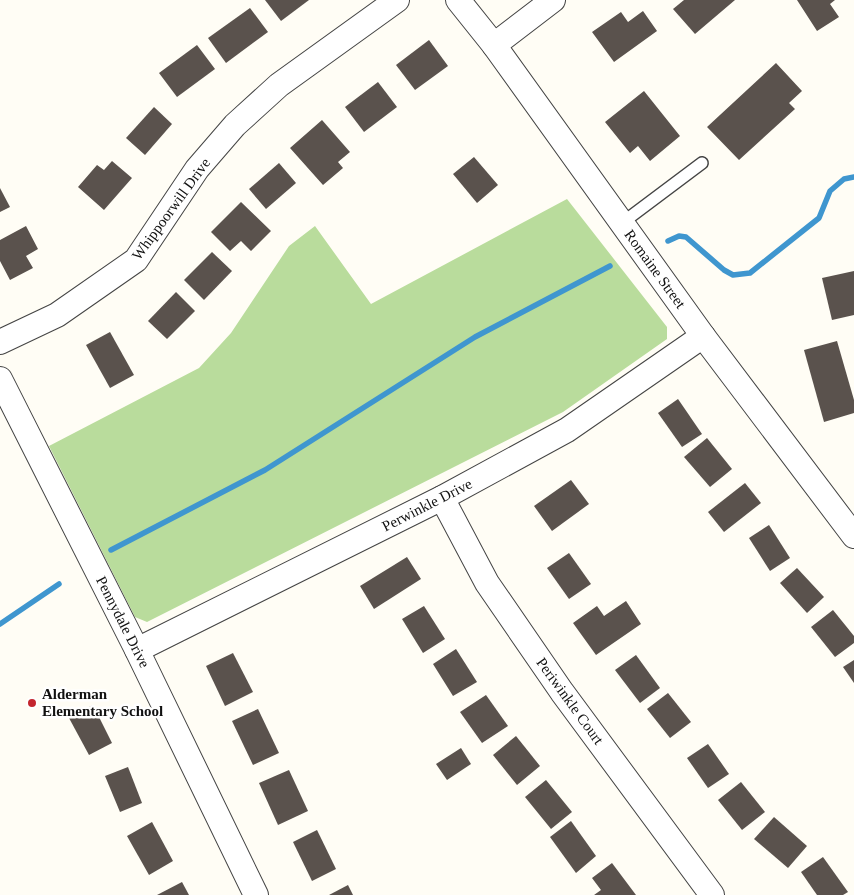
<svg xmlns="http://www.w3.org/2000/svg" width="854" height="895" font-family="Georgia,serif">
<rect width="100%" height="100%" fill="#fffdf5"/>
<path fill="#b9dc9c" d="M567,199L667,327V339L563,412L147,622L135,617L49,446L199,368L231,333L289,246L315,226L371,304Z"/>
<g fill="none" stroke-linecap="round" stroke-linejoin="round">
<g stroke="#3f96cf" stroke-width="5.5">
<path d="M668,241L679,236L686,237L724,270L733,275L750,273L819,218L830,191L844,179L854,177"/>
<path d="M111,550L265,470L475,337L610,266"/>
<path d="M0,624L59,584"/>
</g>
</g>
<g fill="#5a524d">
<path d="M265,0H309L281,21Z"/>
<path d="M684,0H735L695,34L673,9Z"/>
<path d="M797,0H835L830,4L839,17L817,31Z"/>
<path d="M250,8L268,32L226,63L208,38Z"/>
<path d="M643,11L657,31L614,62L592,32L621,12L628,22Z"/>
<path d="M429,40L448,66L415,90L396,65Z"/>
<path d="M197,45L215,69L177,97L159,73Z"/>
<path d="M776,63L802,91L789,103L795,109L739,160L707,127Z"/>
<path d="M378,82L397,107L364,132L345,107Z"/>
<path d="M644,91L680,136L650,161L638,146L630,153L605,122Z"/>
<path d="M154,107L172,124L145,155L126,138Z"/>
<path d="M322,120L350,152L338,162L343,168L323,185L290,148Z"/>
<path d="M474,157L498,185L477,203L453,174Z"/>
<path d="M112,161L132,178L104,210L78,187L97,165L104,170Z"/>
<path d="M279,163L296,183L266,209L249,189Z"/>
<path d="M0,188L10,207L0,212Z"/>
<path d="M241,202L271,231L251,251L241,241L230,251L211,232Z"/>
<path d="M26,226L38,249L26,256L33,268L10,280L0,261V240Z"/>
<path d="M212,252L232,271L204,300L184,280Z"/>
<path d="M854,271V315L832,320L822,278Z"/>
<path d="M176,292L195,311L167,339L148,321Z"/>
<path d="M110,332L134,375L110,388L86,345Z"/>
<path d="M837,341L854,400V413L824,422L804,350Z"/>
<path d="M678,399L702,434L682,447L658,413Z"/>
<path d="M707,438L732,469L710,487L684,457Z"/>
<path d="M571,480L589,504L552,531L534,506Z"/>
<path d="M745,483L761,503L724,532L708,512Z"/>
<path d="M769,525L790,558L770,571L749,538Z"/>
<path d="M569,553L591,584L569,599L547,568Z"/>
<path d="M407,557L421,579L374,609L360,586Z"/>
<path d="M797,568L824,597L807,613L780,583Z"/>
<path d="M626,601L641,624L596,655L573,623L597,606L604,616Z"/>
<path d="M424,606L445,639L423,653L402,619Z"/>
<path d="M833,610L854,636V643L835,657L811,627Z"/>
<path d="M456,649L477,682L453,696L433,664Z"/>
<path d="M233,653L253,692L225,706L206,666Z"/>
<path d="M636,655L660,688L640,703L615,670Z"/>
<path d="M854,660V683L843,667Z"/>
<path d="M668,693L691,722L670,738L647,709Z"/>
<path d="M486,695L508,726L482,743L460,712Z"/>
<path d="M93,705L112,743L89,755L69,718Z"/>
<path d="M258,709L279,753L253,765L232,721Z"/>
<path d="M516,736L540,766L517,785L493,755Z"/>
<path d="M708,744L729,774L708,788L687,758Z"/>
<path d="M461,748L471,764L447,780L436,764Z"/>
<path d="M128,767L142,803L120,812L105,776Z"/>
<path d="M289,770L308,811L278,825L259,783Z"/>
<path d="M546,780L572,812L551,829L525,797Z"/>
<path d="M741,782L765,812L742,830L718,800Z"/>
<path d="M774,817L807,846L788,868L754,839Z"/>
<path d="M571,821L596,856L576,873L550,837Z"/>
<path d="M152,822L173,861L149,875L127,836Z"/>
<path d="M317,830L336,869L312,881L293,842Z"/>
<path d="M823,857L848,892L843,895H817L801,872Z"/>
<path d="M612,863L636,895H594L601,890L592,878Z"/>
<path d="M182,882L189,895H157Z"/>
<path d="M348,885L353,895H329Z"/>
</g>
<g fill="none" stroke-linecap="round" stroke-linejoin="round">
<g stroke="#444" stroke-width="14">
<path id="lane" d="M622,223L702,163"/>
</g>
<g stroke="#444" stroke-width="26">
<g id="street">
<path d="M458,0L494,45L703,336L854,536"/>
<path d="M494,45L553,0"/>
<path d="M0,342L57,315L136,260L197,169L235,125L279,85L397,0"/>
<path d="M0,379L137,650L256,895"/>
<path d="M442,498L487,583L562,692L712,895"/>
<path d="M137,650L442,498L567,430L703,336"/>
</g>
</g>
<use href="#lane" stroke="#fff" stroke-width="11"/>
<use href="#street" stroke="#fff" stroke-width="24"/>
</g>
<circle fill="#c4262e" stroke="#fff" stroke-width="2" cx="32" cy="703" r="5"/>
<g text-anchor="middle" stroke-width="5" stroke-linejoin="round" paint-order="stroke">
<g font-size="15" fill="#111" stroke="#fff">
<text transform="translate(171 209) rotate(-54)" y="5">Whippoorwill Drive</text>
<text transform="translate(655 269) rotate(54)" y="5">Romaine Street</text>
<text transform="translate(427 505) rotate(-27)" y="5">Perwinkle Drive</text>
<text transform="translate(123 622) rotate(63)" y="5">Pennydale Drive</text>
<text transform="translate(570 701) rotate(54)" y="5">Periwinkle Court</text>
</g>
<g font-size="15" font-weight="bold" fill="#111" stroke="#fff" text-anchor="start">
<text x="42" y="699">Alderman<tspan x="42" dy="17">Elementary School</tspan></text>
</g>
</g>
</svg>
